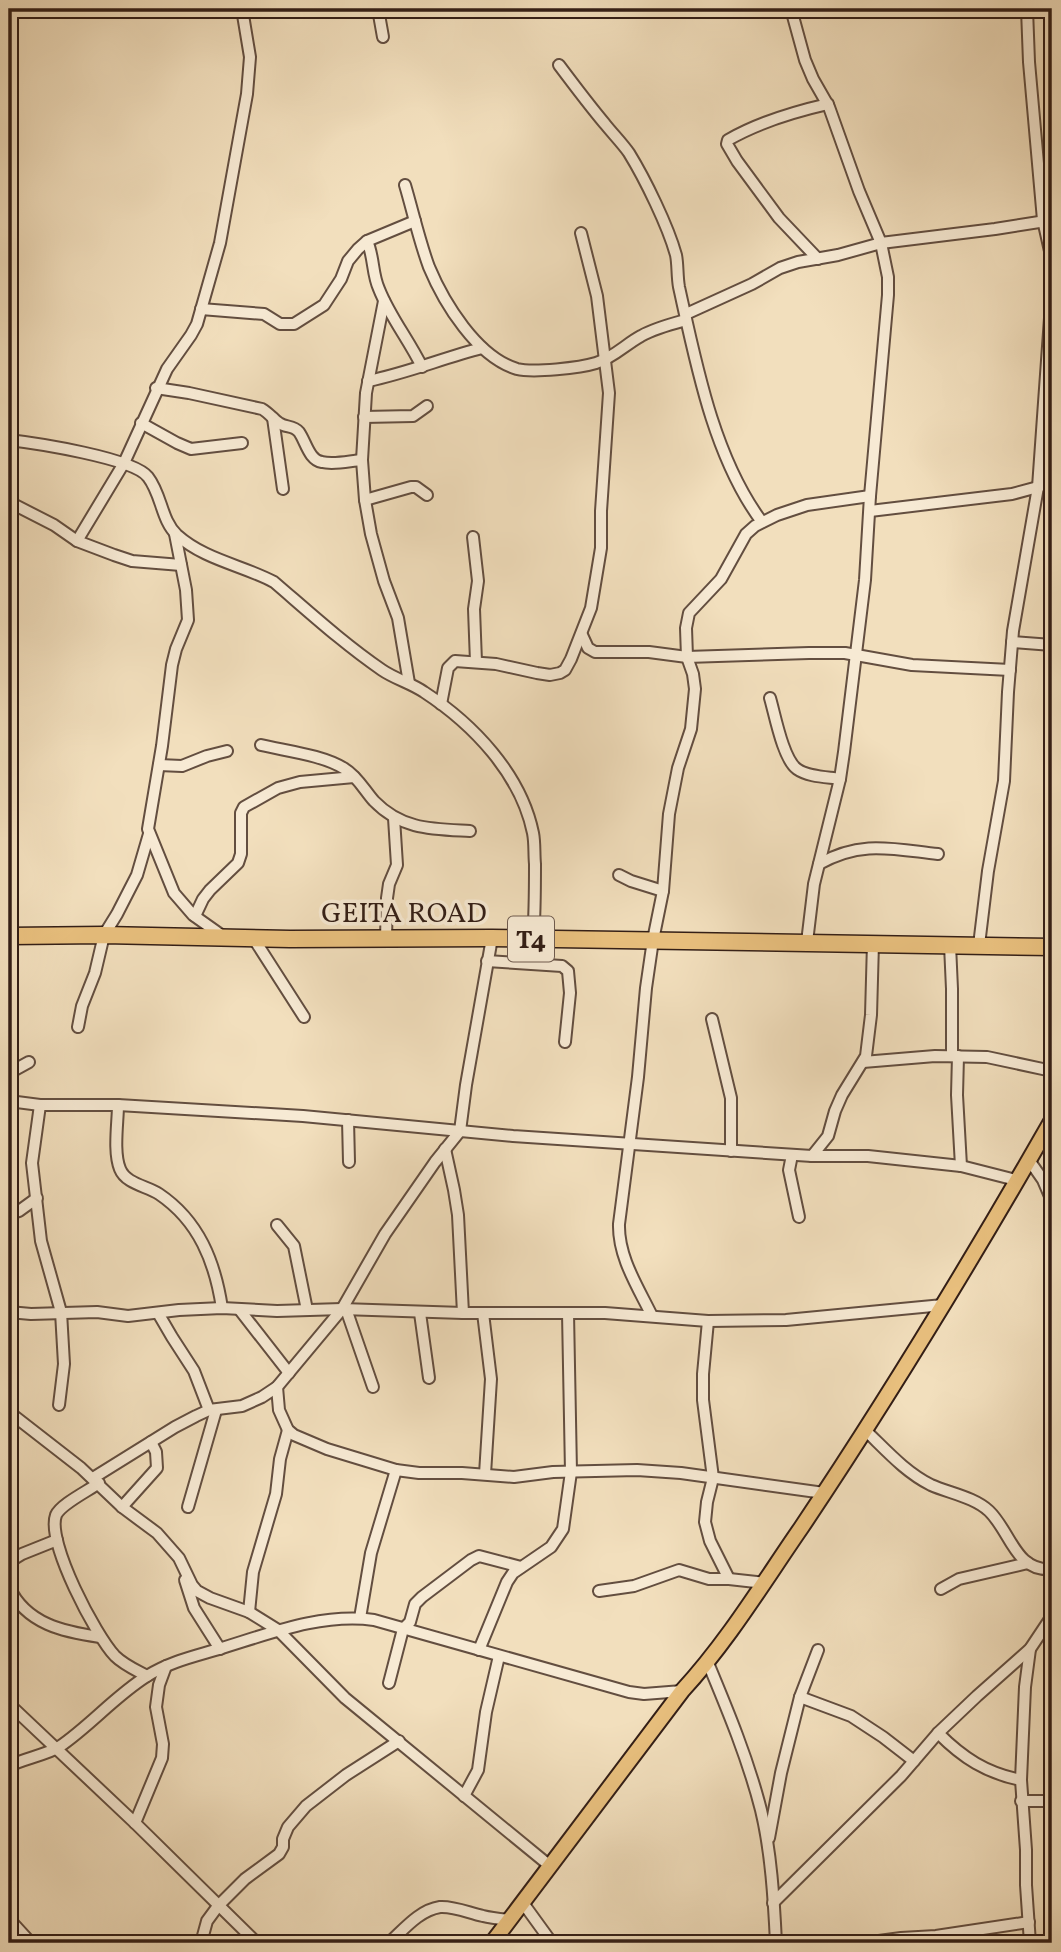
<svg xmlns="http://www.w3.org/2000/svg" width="1061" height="1952" font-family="Vollkorn,serif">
<rect width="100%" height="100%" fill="#f2dfbd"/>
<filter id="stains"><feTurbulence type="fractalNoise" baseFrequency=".00286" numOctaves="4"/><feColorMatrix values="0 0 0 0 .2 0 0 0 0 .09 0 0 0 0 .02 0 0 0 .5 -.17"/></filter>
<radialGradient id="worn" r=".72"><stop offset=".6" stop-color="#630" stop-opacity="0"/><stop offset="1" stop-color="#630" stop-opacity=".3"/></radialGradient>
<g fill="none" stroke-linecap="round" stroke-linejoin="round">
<g stroke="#634e40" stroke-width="14">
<g id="minor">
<path d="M378,9L383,37"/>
<path d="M791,9L805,60L813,79L829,107L859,191L881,243L888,277V295L870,496L865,580L844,752L840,779L814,884L807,942"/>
<path d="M1027,9L1029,62L1043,220L1052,260"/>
<path d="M559,65C574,85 589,105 605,124C613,134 622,143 629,153C645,179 668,226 676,255C678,265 677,276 679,287C696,364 714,458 762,522"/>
<path d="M405,185C413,212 419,240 429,267C444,303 477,357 517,369C533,373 580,368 596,363C613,358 626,344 641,336C655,328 671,324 686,320"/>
<path d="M367,241C374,256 372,274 379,289C390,317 409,340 422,367"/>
<path d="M818,259L779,218L737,161L727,144L728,140C759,122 793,112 828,104"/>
<path d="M384,301L366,393L362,460L365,500L371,534L384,581L398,618L409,683"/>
<path d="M201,309L264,314L280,324H294L324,305L341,279L348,261L358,249L367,241L415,221"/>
<path d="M686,314L752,284L780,268L798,262L838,255L881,243L995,229L1052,220"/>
<path d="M368,381C407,373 443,358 482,348"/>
<path d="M156,388L189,393L262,409C269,413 273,419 279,423C286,428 293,425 299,432C306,442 309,460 322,462C334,465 349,461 362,460"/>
<path d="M364,417L413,416L427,406"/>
<path d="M273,418L283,489"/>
<path d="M141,423L177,443L191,449L242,443"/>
<path d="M9,440C35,443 134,458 148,477C162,495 161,520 177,535C205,560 242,565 274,582C309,612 344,644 382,670C395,679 411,683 424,692C473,724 521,774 533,833C535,843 534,854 535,864C535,890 535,914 533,939"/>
<path d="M365,500L411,487H416L427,495"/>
<path d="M9,502L54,525L77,541L114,555L132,561L181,565"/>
<path d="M870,511L1012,494L1038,487L1052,481"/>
<path d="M175,534L186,590L188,620L176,649L172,665L162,746L148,829L174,893L193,915L224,937"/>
<path d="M473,537L478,581L474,609L476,662"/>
<path d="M77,541L124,463L167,369L191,335L197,324L220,243L247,94L250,57L242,9"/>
<path d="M582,635L588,648L595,652H649L687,657L809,653H845L912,665L1010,670"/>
<path d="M1012,642L1052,645"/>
<path d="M770,698C775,715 783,759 797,769C808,777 827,777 840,779"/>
<path d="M441,704L448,668L455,661L496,664L537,673L550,675L560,673L565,670L571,659L591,608L601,548V511L609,393L597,296L581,233"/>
<path d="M261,745C286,751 323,755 345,769C357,776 365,791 374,801C402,830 433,829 470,831"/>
<path d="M159,765L182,766L207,756L227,751"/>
<path d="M819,864C861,840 892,849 938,854"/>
<path d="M619,875L631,881L663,891"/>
<path d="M195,916L203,899L210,890L238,863L241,854V813L244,807L278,788L300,782L354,777"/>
<path d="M386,938L387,898L389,884L397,865L394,818"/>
<path d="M254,939L304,1017"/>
<path d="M950,945L952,989V1056"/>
<path d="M979,945L988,871L1004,781L1008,692L1013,631L1038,487L1052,290"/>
<path d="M487,961L562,966L568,971L570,993L565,1042"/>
<path d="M712,1019L731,1098V1151"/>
<path d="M78,1027L82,1006L95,973L104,935L117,914L137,875L149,834"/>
<path d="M958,1056L957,1095L961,1166"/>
<path d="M863,1062L935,1056L987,1057L1052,1071"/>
<path d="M9,1073L29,1062"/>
<path d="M9,1101L40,1105H118L303,1116L513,1136L812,1156H868L961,1166L1016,1180"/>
<path d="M40,1105L32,1163L41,1241L61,1312L64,1364L59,1405"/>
<path d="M118,1105C118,1122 113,1152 120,1169C126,1184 147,1186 159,1194C199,1221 215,1262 222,1308"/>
<path d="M348,1120L349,1162"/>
<path d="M445,1149L454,1190L458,1215L463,1313"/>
<path d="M792,1155L789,1170L799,1217"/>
<path d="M812,1156L828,1136L835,1111L842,1095L866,1056L871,1015L873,943"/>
<path d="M1029,1160L1043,1180L1052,1201"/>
<path d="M9,1214L19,1211L37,1198"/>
<path d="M277,1225L294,1246L307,1310"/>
<path d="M239,1309L289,1373"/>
<path d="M346,1309L373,1387"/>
<path d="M9,1312L31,1314L97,1312L128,1316L179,1310L222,1308L277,1311L342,1309L463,1313H605L708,1321L786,1320L943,1305"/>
<path d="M158,1313L172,1337L194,1371L209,1410"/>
<path d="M420,1313L429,1378"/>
<path d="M483,1313L491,1379L485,1474"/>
<path d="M652,1316C638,1287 618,1257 619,1224L638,1077L646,988L653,940L663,891L669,814L678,768L691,729L695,689L693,674L687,657L686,628L689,613L721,579L746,534L755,526L777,515L807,505L870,496"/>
<path d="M708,1321L703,1374V1400L713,1478L707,1502L705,1522L710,1541L729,1579"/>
<path d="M277,1387L279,1410L288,1430L294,1435L327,1449L396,1470L419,1473H462L514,1477L553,1472L637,1470L681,1473L824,1493"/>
<path d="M9,1412L81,1468L122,1507L157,1533L179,1558L192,1585L197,1591L210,1598L249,1612L278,1630L345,1698L550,1866"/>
<path d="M865,1430C886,1450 905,1472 931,1485C949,1493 974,1497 989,1511C1011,1532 1015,1572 1052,1569"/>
<path d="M93,1478L175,1427L196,1416L209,1410L242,1406L262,1397L277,1387L342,1309L385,1234L435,1162L460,1131L466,1085L492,938"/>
<path d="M99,1483C88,1491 61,1504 56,1515C46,1542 96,1636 115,1656C124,1665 136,1670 147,1676"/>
<path d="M122,1507L157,1468L156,1452L151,1442"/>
<path d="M188,1507L216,1410"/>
<path d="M9,1562L22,1554L57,1540"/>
<path d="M185,1580L194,1608L220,1649"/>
<path d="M9,1587C26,1624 64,1632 100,1637"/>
<path d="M941,1589L959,1579L1028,1563"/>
<path d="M599,1591L634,1586L679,1570L709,1579H729L765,1583"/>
<path d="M249,1612L253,1572L276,1494L280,1459L288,1430"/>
<path d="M360,1618L371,1553L396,1470"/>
<path d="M1030,1649L1025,1687L1021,1780L1026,1850V1885L1030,1943"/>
<path d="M479,1650L507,1582L513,1573L551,1547L563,1529L571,1472L568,1313"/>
<path d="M708,1663C728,1711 748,1759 761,1810C771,1851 774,1900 776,1943"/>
<path d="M389,1683L403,1629L410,1622L415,1604L422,1597L471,1560L479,1556L521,1567"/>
<path d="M800,1697L851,1716L883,1737L914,1761"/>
<path d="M9,1704L135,1823L257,1943"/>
<path d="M938,1733C963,1758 986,1773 1021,1780"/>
<path d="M9,1766C23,1759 48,1754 59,1747C90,1726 115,1696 147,1676C171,1661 196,1656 222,1648C271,1633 322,1613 374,1620L629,1692L644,1694L682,1691"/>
<path d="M464,1796L478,1770L486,1712L499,1656"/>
<path d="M1021,1801H1052"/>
<path d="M135,1823L162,1758L163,1744L156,1707L159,1685L166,1666"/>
<path d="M769,1838L781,1773L800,1697L818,1650"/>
<path d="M523,1903L552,1943"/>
<path d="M773,1903L901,1776L938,1733L977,1696L1030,1649L1052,1616"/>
<path d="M9,1919L31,1943"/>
<path d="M391,1941C405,1928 420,1910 440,1907C454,1906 469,1913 483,1916C491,1918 501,1919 510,1920"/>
<path d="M201,1943L207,1921L218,1906L245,1879L279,1854L283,1847V1839L288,1827L306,1806L346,1775L399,1741"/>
<path d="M864,1943L901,1938L936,1936L1029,1922"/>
</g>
</g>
<g stroke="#331e16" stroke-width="18">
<path id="major" d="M492,1943L682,1691C728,1641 763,1583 801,1528C890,1395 973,1258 1052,1120"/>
</g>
<g stroke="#331e16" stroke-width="19">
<path id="highway" d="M9,936L104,935L290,939L492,938L1052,947"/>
</g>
<use href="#minor" stroke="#f7ead4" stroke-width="10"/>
<use href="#major" stroke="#e9c07e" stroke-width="14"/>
<use href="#highway" stroke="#e9c07e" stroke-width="16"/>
</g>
<g text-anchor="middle" stroke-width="7" stroke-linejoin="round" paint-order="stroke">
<rect fill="#f7ead4" stroke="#6e5b4f" stroke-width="2" x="508" y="916.5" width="46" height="45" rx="5"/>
<g font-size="26" font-weight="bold" fill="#331e16">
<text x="531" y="948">T4</text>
</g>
<g font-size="28" fill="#331e16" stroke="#f7ead4">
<text x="404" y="922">GEITA ROAD</text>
</g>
</g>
<rect width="1061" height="1952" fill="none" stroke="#f2dfbd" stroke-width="35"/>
<rect x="10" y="10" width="1040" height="1931" fill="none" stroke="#331e16" stroke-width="3.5"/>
<rect x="18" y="18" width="1026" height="1917" fill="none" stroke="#331e16" stroke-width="2"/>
<rect width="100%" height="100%" filter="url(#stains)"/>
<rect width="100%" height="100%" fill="url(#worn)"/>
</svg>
